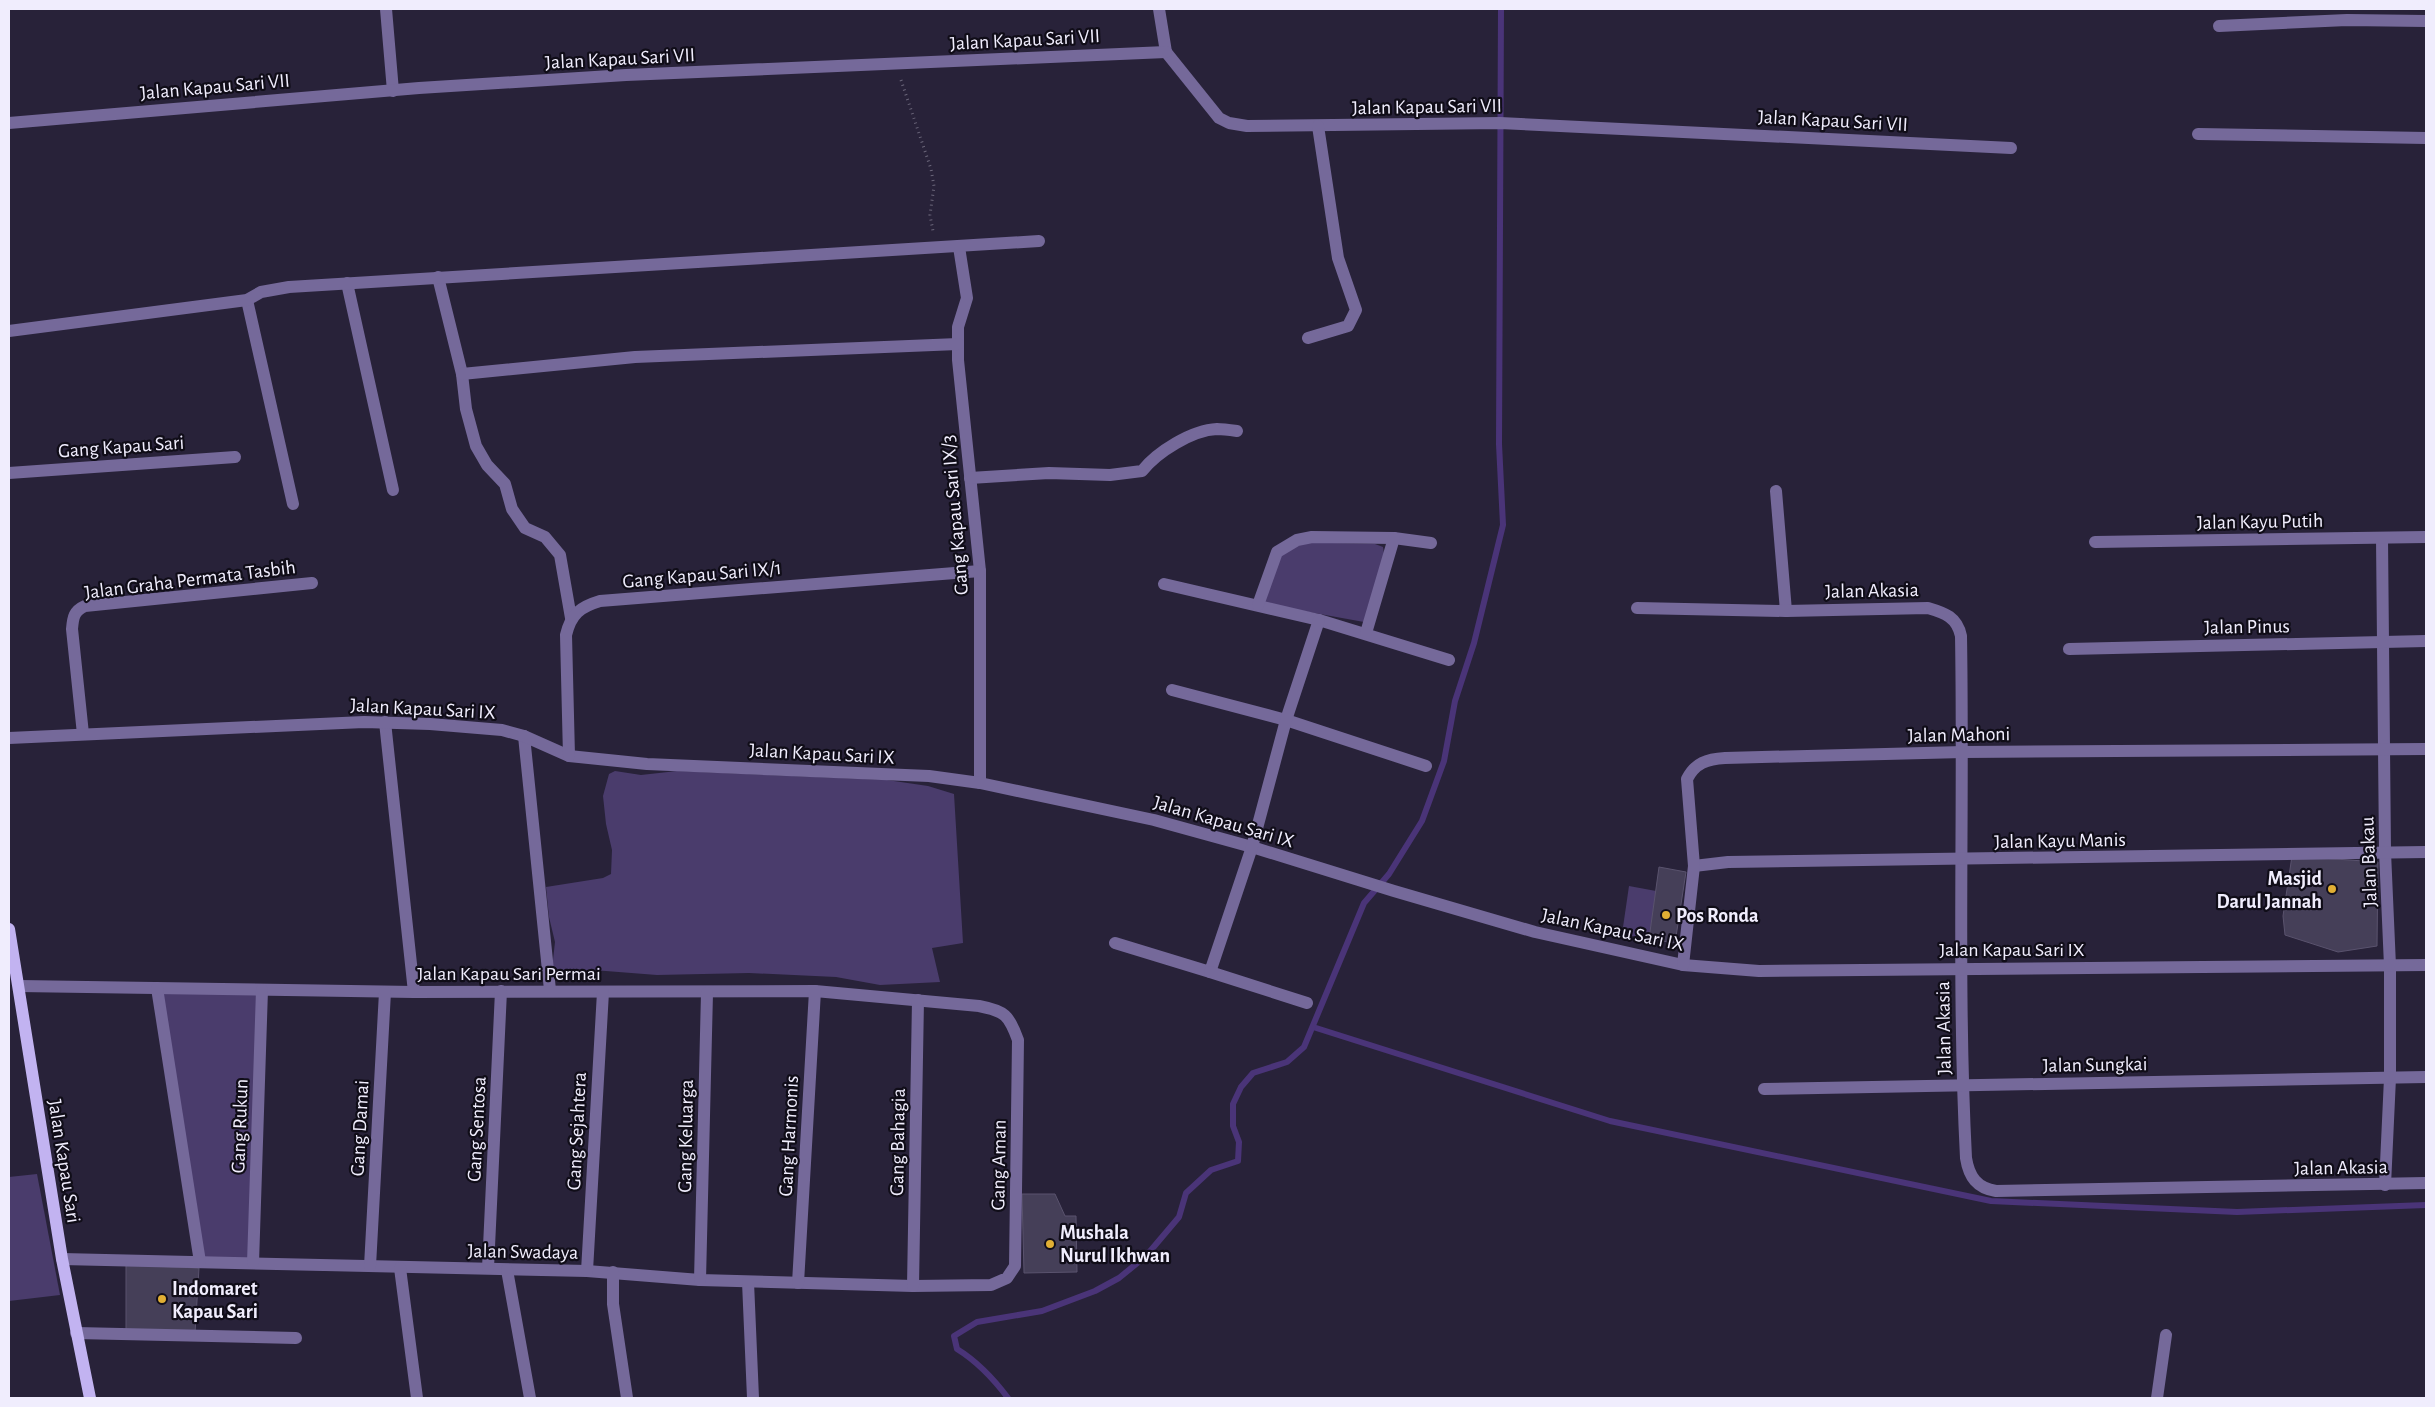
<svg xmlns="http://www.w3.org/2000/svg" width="2435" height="1407" font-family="'Alegreya Sans',sans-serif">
<rect width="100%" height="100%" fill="#282239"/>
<g fill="#4a3c6c">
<path d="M1299,542L1375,544L1383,547L1384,554L1364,622L1264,604L1280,554Z"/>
<path d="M615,771L641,775L677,771L887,780L928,786L954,794L963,943L932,948L940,982L880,985L836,977L749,973L657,975L593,970L567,976L554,975L552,969L555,942L549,917L546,887L603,878L611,874L612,850L606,824L603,796L609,774Z"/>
<path d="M1629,886L1656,891L1649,939L1622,934Z"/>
<path d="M157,988L262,990L253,1263L200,1262Z"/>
<path d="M37,1174L60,1295L9,1301V1177Z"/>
</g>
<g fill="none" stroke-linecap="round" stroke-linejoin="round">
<g stroke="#4a3478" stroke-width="6">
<path d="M1313,1027L1610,1121L1991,1201L2237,1212L2426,1205"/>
<path d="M1008,1398C993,1378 978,1362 957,1349L954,1336L977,1322L1042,1311L1095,1291L1119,1278L1146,1256L1179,1217L1186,1193L1211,1170L1238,1161L1239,1142L1233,1126V1104L1241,1087L1253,1073L1287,1062L1304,1047L1364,903L1389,874L1422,821L1444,761L1455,701L1474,643L1503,525L1499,444L1501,9"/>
</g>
</g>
<g fill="#453f58" stroke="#5a536e">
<path d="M2292,856L2378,862L2377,946L2338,952L2285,935L2283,916Z"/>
<path d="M1659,867L1686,872L1675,943L1649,939Z"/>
<path d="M1022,1194H1055L1065,1216H1076L1077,1272L1024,1273Z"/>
<path d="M126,1265L199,1268L195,1333L126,1330Z"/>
</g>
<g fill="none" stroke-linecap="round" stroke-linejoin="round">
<path stroke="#6b667a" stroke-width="3" stroke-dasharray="1 4" stroke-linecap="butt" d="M901,80L931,169L934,186L930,215L933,231"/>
<g stroke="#75699a" stroke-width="12">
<path d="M386,9L393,91"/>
<path d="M1159,9L1166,52"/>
<path d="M2219,26L2347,20L2426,21"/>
<path d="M1166,52L1219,118L1229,123L1247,126L1500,123L2011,148"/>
<path d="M9,123L419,88L626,75L1166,52"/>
<path d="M2198,134L2426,138"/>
<path d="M959,247L967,298L958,327V360L980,571V783"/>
<path d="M438,277L462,374L466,409L476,446L487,465L505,484L512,509L525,528L545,537L560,555L571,618"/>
<path d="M347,283L393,490"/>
<path d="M247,300L293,504"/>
<path d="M9,331L247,300L261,292L289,287L1039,241"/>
<path d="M1308,338L1348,326L1356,310L1338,258L1318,126"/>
<path d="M462,374L635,357L958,344"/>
<path d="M9,473L235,457"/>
<path d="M970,478L1049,473L1110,475L1142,471C1157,452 1192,430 1217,429C1223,429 1230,430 1237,431"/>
<path d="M1776,491L1786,611"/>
<path d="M2382,538L2385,852L2390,966V1078L2385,1185"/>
<path d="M2095,542L2426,537"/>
<path d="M1164,584L1319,620L1449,660"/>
<path d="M1258,605L1277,552L1297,540L1312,537L1394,538L1431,543"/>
<path d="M1637,608L1786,611L1928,608C1945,613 1957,617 1961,636C1964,810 1957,984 1966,1158C1969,1177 1977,1188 1996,1191L2426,1183"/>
<path d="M1366,633L1394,538"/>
<path d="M2069,649L2426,641"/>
<path d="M1172,690L1286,720L1426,766"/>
<path d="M385,722L414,992"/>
<path d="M83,734L72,629C73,617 74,611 85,606L312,583"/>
<path d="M524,736L550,990"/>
<path d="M9,738L364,722L430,724L502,730L524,736L569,756L647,764L929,776L980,783L1154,820L1252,847L1394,891L1535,932L1683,965L1759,971L2426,965"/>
<path d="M569,756L566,635C571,614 580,607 600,601L980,571"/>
<path d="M1694,866L1728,862L2426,852"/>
<path d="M1115,943L1210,972L1252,847L1286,720L1319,620"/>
<path d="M1683,965L1694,866L1687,779C1695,763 1707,759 1725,758L1963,752L2426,749"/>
<path d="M1210,972L1307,1003"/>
<path d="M19,986L414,992L815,991L979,1006C1005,1011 1009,1015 1018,1040L1015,1266L1007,1278L991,1285L913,1286L700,1280L587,1271L62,1259"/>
<path d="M157,988L200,1262"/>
<path d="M1764,1089L2426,1077"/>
<path d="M253,1263L262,990"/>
<path d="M370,1266L385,992"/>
<path d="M400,1268L417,1398"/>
<path d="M488,1268L501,991"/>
<path d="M507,1270L530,1398"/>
<path d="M587,1271L603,992"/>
<path d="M613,1272V1304L627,1398"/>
<path d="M700,1280L707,993"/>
<path d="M748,1282L753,1398"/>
<path d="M798,1283L815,991"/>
<path d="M913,1286L918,1000"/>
<path d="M76,1333L296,1338"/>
<path d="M2157,1398L2166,1335"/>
</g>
<path stroke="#c2b3f1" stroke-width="12" d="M9,929L62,1259L90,1398"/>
</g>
<g fill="#e1af34" stroke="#100d18" stroke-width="2">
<circle cx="2332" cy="889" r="5"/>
<circle cx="1666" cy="915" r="5"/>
<circle cx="1050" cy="1244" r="5"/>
<circle cx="162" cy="1299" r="5"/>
</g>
<g text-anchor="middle" stroke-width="4.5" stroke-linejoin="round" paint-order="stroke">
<g font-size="20" fill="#f0edfd" stroke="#100d18">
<text transform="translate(1025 39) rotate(-3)" y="7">Jalan Kapau Sari VII</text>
<text transform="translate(620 58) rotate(-3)" y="7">Jalan Kapau Sari VII</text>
<text transform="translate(215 86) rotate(-5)" y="7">Jalan Kapau Sari VII</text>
<text transform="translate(1427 106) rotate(-1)" y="7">Jalan Kapau Sari VII</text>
<text transform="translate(1833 120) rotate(3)" y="7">Jalan Kapau Sari VII</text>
<text transform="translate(121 446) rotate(-4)" y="7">Gang Kapau Sari</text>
<text transform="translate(954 515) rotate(-95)" y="7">Gang Kapau Sari IX/3</text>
<text transform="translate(2260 521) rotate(-1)" y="7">Jalan Kayu Putih</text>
<text transform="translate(702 574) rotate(-5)" y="7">Gang Kapau Sari IX/1</text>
<text transform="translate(190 579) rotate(-7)" y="7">Jalan Graha Permata Tasbih</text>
<text transform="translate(1872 590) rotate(-1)" y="7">Jalan Akasia</text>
<text transform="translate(2247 626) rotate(-1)" y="7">Jalan Pinus</text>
<text transform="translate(423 708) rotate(3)" y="7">Jalan Kapau Sari IX</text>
<text transform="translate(1959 734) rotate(-1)" y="7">Jalan Mahoni</text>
<text transform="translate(822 753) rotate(3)" y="7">Jalan Kapau Sari IX</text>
<text transform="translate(1224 821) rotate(16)" y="7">Jalan Kapau Sari IX</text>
<text transform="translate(2060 840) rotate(-1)" y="7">Jalan Kayu Manis</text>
<text transform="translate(2368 862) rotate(-92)" y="7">Jalan Bakau</text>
<text transform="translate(1613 929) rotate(12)" y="7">Jalan Kapau Sari IX</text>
<text x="2012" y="956">Jalan Kapau Sari IX</text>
<text x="509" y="980">Jalan Kapau Sari Permai</text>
<text transform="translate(1943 1028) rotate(-91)" y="7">Jalan Akasia</text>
<text transform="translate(2095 1064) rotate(-1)" y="7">Jalan Sungkai</text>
<text transform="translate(239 1126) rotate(-88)" y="7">Gang Rukun</text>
<text transform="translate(359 1128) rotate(-87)" y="7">Gang Damai</text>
<text transform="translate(476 1129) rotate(-87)" y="7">Gang Sentosa</text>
<text transform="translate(576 1131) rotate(-87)" y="7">Gang Sejahtera</text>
<text transform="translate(685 1136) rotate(-89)" y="7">Gang Keluarga</text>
<text transform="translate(788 1136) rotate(-87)" y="7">Gang Harmonis</text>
<text transform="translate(897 1142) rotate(-89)" y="7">Gang Bahagia</text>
<text transform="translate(65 1161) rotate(81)" y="7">Jalan Kapau Sari</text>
<text transform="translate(998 1165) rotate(-89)" y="7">Gang Aman</text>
<text transform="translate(2341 1167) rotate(-1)" y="7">Jalan Akasia</text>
<text transform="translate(523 1251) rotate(1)" y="7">Jalan Swadaya</text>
</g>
<g font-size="20" font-weight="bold" fill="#f0edfd" stroke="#100d18" text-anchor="start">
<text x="2322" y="885" text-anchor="end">Masjid<tspan x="2322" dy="23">Darul Jannah</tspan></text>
<text x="1676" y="922">Pos Ronda</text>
<text x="1060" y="1239">Mushala<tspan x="1060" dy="23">Nurul Ikhwan</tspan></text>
<text x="172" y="1295">Indomaret<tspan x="172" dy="23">Kapau Sari</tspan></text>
</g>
</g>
<rect width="2435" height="1407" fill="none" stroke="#f0edfd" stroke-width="20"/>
</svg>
